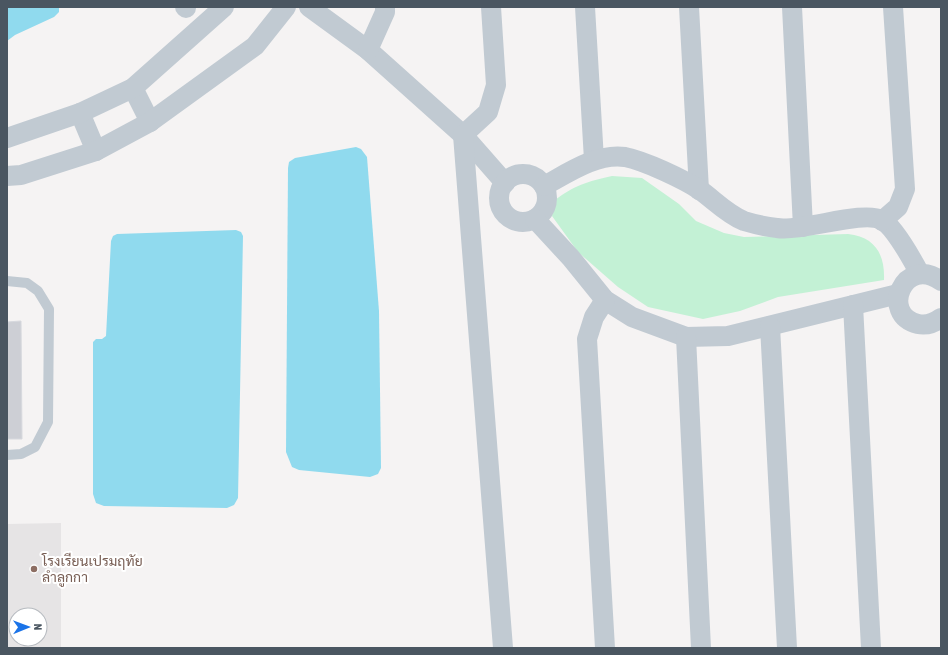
<svg xmlns="http://www.w3.org/2000/svg" width="948" height="655" font-family="'Asap Condensed',Sarabun,sans-serif">
<rect width="100%" height="100%" fill="#f5f3f3"/>
<path fill="#e6e4e5" fill-rule="evenodd" d="M61,523V648H7V524ZM16,615H40V639H16Z"/>
<path fill="#c3f1d5" d="M612,176L642,178L679,204L696,221L724,233L744,237L848,234C875,237 885,254 884,280L778,297L740,311L703,319L648,307L618,287L578,252L552,216L554,201C573,186 588,181 612,176Z"/>
<g fill="#90daee">
<path d="M7,7H59V12L54,17L15,35L7,41Z"/>
<path d="M356,147L361,149L367,157L379,311L381,468L378,474L370,477L299,470L292,467L286,452L288,168L289,162L295,158Z"/>
<path d="M236,230L241,232L243,236L238,498L234,505L227,508L104,506L96,503L93,494V342L96,339H102L106,336L111,241L113,236L117,234Z"/>
</g>
<path fill="#cdcfd5" stroke="#d7d9de" d="M21,321L22,439H7V322Z"/>
<g fill="none" stroke-linecap="round" stroke-linejoin="round">
<path stroke="#c1cad2" stroke-width="10" d="M7,281L27,283L38,291L49,309L48,422L35,447L21,454L7,455"/>
<g stroke="#c1cad2" stroke-width="20">
<path d="M185,7L186,8"/>
<path d="M309,7L368,50L463,135L505,183"/>
<path d="M491,7L496,85L488,112L463,135L503,648"/>
<path d="M585,7L594,160"/>
<path d="M689,7L699,190"/>
<path d="M792,7L803,227"/>
<path d="M368,50L385,12V7"/>
<path d="M133,88L150,122"/>
<path d="M80,113L96,151"/>
<path d="M7,138L80,113L133,88L224,7"/>
<circle cx="523" cy="198" r="24"/>
<path d="M7,176L21,175L96,151L150,122L255,46L286,7"/>
<path d="M544,186C568,173 596,153 625,157C645,161 683,179 700,190C714,200 727,214 744,221C754,224 767,227 777,228C803,232 862,210 882,220C894,227 913,261 920,274"/>
<path d="M535,219L571,258L605,300L632,317L686,337L728,336L898,294"/>
<path d="M882,221L898,207L905,189L893,7"/>
<path d="M941,281C904,254 879,315 918,324C927,326 934,323 941,318"/>
<path d="M605,300L594,317L587,339L605,648"/>
<path d="M853,305L871,648"/>
<path d="M770,326L787,648"/>
<path d="M686,337L701,648"/>
</g>
</g>
<circle fill="#8d6e63" stroke="#fff" stroke-width="1.5" cx="34" cy="569" r="4"/>
<g text-anchor="middle" stroke-width="4" stroke-linejoin="round" paint-order="stroke">
<g font-size="14" fill="#785e54" stroke="#fff" text-anchor="start">
<text x="42" y="566">โรงเรียนเปรมฤทัย<tspan x="42" dy="16">ลำลูกกา</tspan></text>
</g>
</g>
<rect width="948" height="655" fill="none" stroke="#4a5661" stroke-width="16"/>
<g transform="translate(28 627) rotate(89)"><circle r="19" fill="#ffffff" stroke="#b7bbc0"/>
<path d="M0-3L7 15L0 10L-7 15Z" fill="#1a73e8"/>
<text y="-6" font-size="11" font-weight="bold" text-anchor="middle" fill="#4a5661">N</text>
</g>
</svg>
